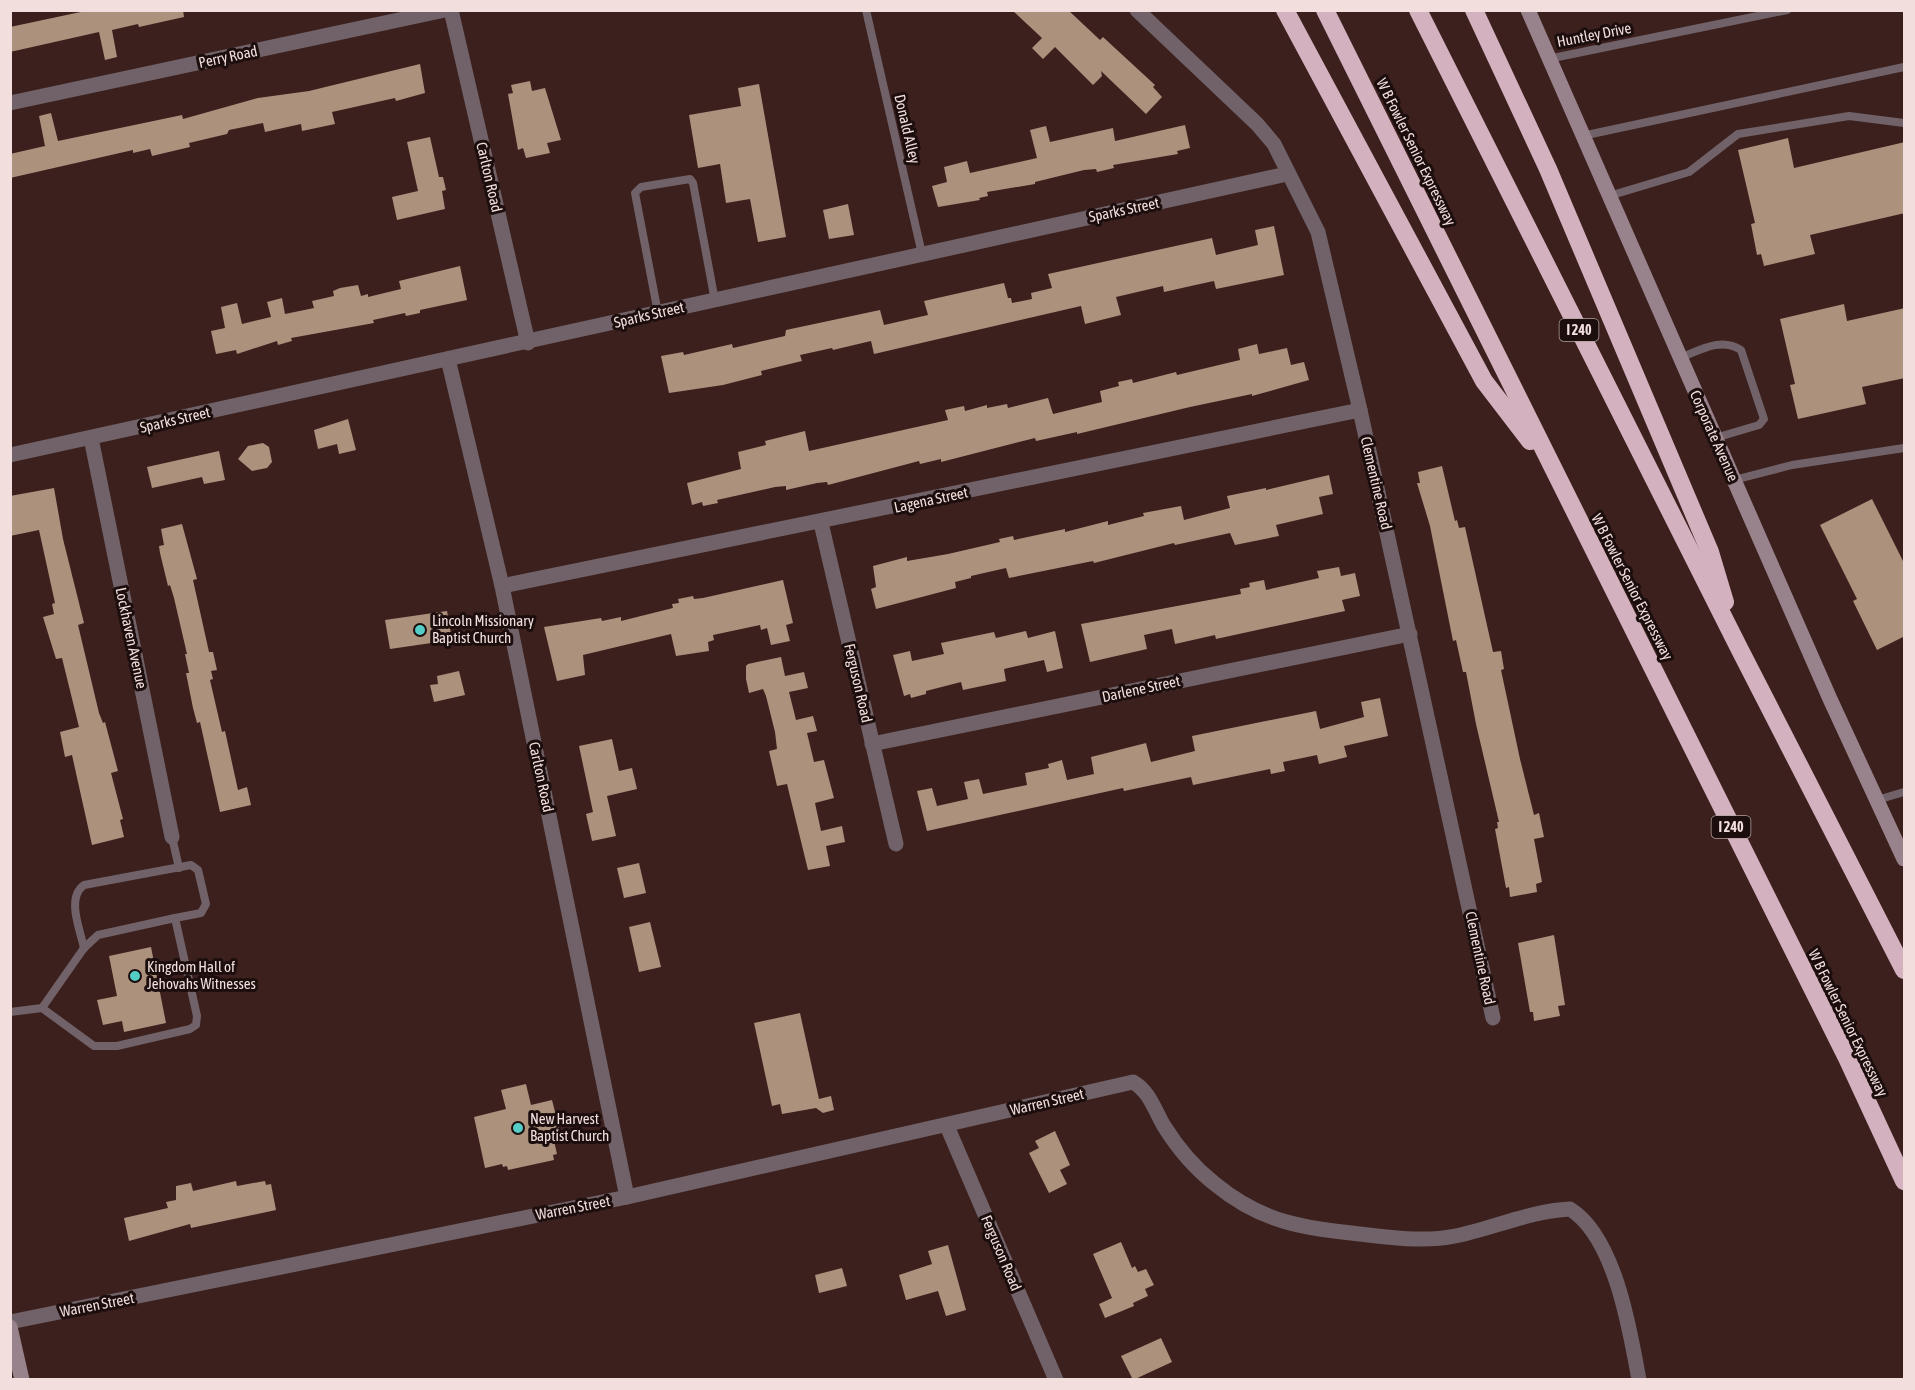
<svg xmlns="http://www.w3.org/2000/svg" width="1915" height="1390" font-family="'Asap Condensed',sans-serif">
<rect width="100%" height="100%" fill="#3c201e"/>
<g fill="#ac917d">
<path d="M90,10H183L184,17L139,27L138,24L112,30L117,57L105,60L99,32L10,52V27Z"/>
<path d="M1012,10H1068L1100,40L1103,37L1155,85L1153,87L1162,97L1146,114L1101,71L1102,76L1093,85L1055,47L1043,59L1032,48L1042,38Z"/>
<path d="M420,64L425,93L396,101L395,98L332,112L335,124L302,131L301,124L265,132L263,123L229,130L227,134L189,143L190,147L152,156L150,149L133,153V150L10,178V154L45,146L39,116L51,113L58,141L182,115L183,119L258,98L309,91Z"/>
<path d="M530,81L532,91L545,88L561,140L547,143L550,153L526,158L523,148L518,150L508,94L513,93L511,85Z"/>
<path d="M759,84L786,237L758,242L750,199L726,203L720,164L698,168L689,115L741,106L738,88Z"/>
<path d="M1185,125L1190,148L1177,151L1178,154L1113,165L1114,168L1097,172L1096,169L1084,170L1035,182V184L987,192L988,196L979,198L980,200L938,207L932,186L947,182L944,167L967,161L970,173L1037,158L1030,130L1046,126L1050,142L1113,128L1115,141Z"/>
<path d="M430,137L439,177H443L446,190L442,191L445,209L397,220L392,197L418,191L407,142Z"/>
<path d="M1788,138L1794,168L1905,142V213L1810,235L1815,254L1764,266L1761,254L1757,255L1751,224L1755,223L1738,150Z"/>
<path d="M848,204L854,235L829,239L823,210Z"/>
<path d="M1274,226L1284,275L1216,289L1214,281L1209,282L1164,292L1163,286L1116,297L1121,315L1085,324L1081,306L874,354L871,341L833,350L832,348L800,355L802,361L761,371L762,375L723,385L669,393L661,356L683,352L684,355L732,344L733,348L785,336L786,330L880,310L884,325L928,315L924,301L1004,283L1008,298H1011L1012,303L1032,299L1031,293L1052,288L1048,274L1212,238L1216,255L1258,245L1255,230Z"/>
<path d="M460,266L467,300L420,310V313L406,316L405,313L373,320L374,323L291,338L292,341L278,345L277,341L237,354L236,350L216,354L211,331L225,328L221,307L237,303L242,324L271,317L267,302L282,298L285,314L314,308L312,301L334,296L333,291L340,288L358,285L361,296L368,294V297L401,289L399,281Z"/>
<path d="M1844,304L1847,321L1905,308V378L1862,387L1866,404L1798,419L1790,385L1795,384L1780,319Z"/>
<path d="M1257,344L1259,354L1287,348L1291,365L1304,362L1309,380L1252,396V394L1190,407L1077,434V432L1036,441L1035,438L941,462V459L920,464L919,461L828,485L827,482L817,483L786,490V486L775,487L717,500L718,503L703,506L702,502L692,505L687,483L741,469L738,452L766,445L765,441L805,431L809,451L948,420L945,410L964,406L965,411L987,405V408L1007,404L1008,408L1048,398L1053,414L1102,402L1100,391L1119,386L1118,382L1132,379L1133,383L1176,372L1177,375L1240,360L1238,349Z"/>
<path d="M348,419L356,450L339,454L337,444L318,449L314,430Z"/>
<path d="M263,443L269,447L272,462L267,468L252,471L238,459L248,446Z"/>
<path d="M219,451L225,480L204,484L202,477L152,488L147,467Z"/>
<path d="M1442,466L1455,521L1457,520L1459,528L1465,527L1493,652L1501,651L1504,669L1501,670L1520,759L1534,815L1539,813L1544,837L1534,839L1542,882L1536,884L1537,892L1510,897L1509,887L1506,888L1495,829L1498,828L1497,822H1499L1476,724L1466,672H1463L1456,640L1453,641L1430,526L1417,483H1420L1418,472Z"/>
<path d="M1329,475L1333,494L1319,497L1323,514L1276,525L1279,536L1235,545L1230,533L1175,545L1174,543L1094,563L1093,561L1009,578L1006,568L971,576V578L955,582L956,588L876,609L871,589L876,587L873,566L907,557V561L948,554L1000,542L999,539L1013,536L1014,540L1065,529V532L1108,521V525L1144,516L1143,513L1181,506L1184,520L1230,508L1227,496L1266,488V490Z"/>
<path d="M54,488L63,539L84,623L78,625L99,713L103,723L105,722L118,771L111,773L123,819L120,820L124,837L92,845L72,755L65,757L60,732L79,727L62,658L56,659L43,617L54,614L52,604L55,603L39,530L10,536V496Z"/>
<path d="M1872,499L1905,565V636L1877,650L1853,601L1857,599L1820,525Z"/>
<path d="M182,524L197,579L193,580L209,652H213L217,670L211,671L213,679L210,680L222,732L225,731L238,790L247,787L251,805L220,812L200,722L197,723L193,708L186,673H189L185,654H187L174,598L170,585L168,586L160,553L159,546L164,545L161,529Z"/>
<path d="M1339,567L1341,576L1355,573L1360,596L1342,600L1345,611L1216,639L1215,635L1175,644L1172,629L1144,635L1147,649L1090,662L1081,624L1241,594L1240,589L1250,587L1249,583L1264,580L1266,590L1319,578L1317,571Z"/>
<path d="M783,580L793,623L786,625L790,641L771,645L767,628L761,630L760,625L713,635L714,640L708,642L709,651L676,656L671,634L583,655L585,675L557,681L544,627L601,618L602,621L621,617V621L673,608L672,604L679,603L678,599L693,596L694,599L703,598Z"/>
<path d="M447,611L452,640L390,649L385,620Z"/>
<path d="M1026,631L1028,638L1055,631L1063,668L1047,672L1044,660L1004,669L1006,681L963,690L961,682L926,691V694L911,698L910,694L904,696L893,655L910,651L912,661L944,654L941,643L994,632L996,638Z"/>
<path d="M781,657L785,676L804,672L808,688L789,692L796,720L813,716L817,731L807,733L814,762L824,760L830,783L834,798L815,803L821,831L842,826L845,842L826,846L830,866L808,870L787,784L777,786L769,751L777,749L775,732L766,696L763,689L749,693L746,679V666L748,664Z"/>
<path d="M459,671L465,695L434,702L430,685L438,684L437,676Z"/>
<path d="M1380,698L1388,736L1344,746L1347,757L1319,764L1317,755L1283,762L1285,771L1271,774L1270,769L1193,785L1191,777L1124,791L1123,788L927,831L917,791L932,788L937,806L968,799L964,782L979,779L983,794L1027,785L1025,773L1049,768L1048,764L1062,760L1067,780L1094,774L1091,757L1146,743L1151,762L1195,751L1192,736L1316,711L1320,729L1364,717L1361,702Z"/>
<path d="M612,739L619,771L632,768L637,789L607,796L616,836L592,841L586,814L593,812L579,746Z"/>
<path d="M639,863L646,893L624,898L617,868Z"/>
<path d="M650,922L661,967L639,972L629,927Z"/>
<path d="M1554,935L1565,1005L1558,1006L1560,1016L1534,1021L1533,1012H1530L1518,943Z"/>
<path d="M151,947L166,1023L124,1032L122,1021L103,1025L97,1000L117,996L109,956Z"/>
<path d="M800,1013L819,1099L831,1096L834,1110L823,1113L816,1108L782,1114L780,1104L772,1106L754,1023Z"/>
<path d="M526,1084L531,1105L552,1100L562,1139L554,1141L557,1154L553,1155L554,1160L508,1170L507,1166L503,1167L502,1164L485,1168L474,1117L506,1109L501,1090Z"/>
<path d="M1055,1131L1070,1165L1060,1170L1067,1184L1049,1193L1029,1153L1039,1148L1035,1141Z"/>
<path d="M236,1181L237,1186L265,1181L266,1185L271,1184L276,1210L191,1228L190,1224L129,1241L124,1218L168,1208L166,1202L176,1200V1186L191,1183L193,1191Z"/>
<path d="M1121,1242L1132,1268L1135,1266L1138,1272L1146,1269L1154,1285L1145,1289L1148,1296L1133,1303L1134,1306L1105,1318L1099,1304L1112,1298L1093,1254Z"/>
<path d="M948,1245L966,1310L946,1316L938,1291L906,1300L899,1275L932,1264L928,1251Z"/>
<path d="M842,1268L847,1286L819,1293L815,1275Z"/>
<path d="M1161,1338L1172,1362L1133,1380L1121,1356Z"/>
</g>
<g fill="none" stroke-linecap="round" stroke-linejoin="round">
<g stroke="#706268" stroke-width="8">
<path d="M866,10L922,254"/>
<path d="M1548,59L1787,10"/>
<path d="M1582,136L1904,67"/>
<path d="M1609,196L1689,172L1738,134L1849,116L1904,123"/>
<path d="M658,313L635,193L641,187L690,179L693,183L715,301"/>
<path d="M1680,358C1700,350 1721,337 1741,350L1764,419L1759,425L1715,438"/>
<path d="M1734,480L1792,465L1904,448"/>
<path d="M1877,800L1904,792"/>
<path d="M172,837L179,868"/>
<path d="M84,948C80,929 66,898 84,885L191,865L198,870L206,904L201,913L175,918"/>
<path d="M10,1012L42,1008L94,1046H117L190,1029L196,1025L197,1016L175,918L98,935L84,948L42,1008"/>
</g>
<g stroke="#706268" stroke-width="15">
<path d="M451,10L528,343"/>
<path d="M1137,10L1257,124L1274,144L1318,232L1360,410L1493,1018"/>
<path d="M10,103L445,10"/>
<path d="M448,359L502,586L627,1197"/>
<path d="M91,438L172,837"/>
<path d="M10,455L1287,174"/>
<path d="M821,523L896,844"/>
<path d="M502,586L1360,410"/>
<path d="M872,744L1410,634"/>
<path d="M947,1126L1056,1380"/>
<path d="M10,1322L627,1197L1133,1082C1150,1092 1154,1109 1164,1126C1177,1147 1196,1169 1215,1184C1265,1225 1307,1228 1368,1235C1396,1238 1426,1242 1455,1236C1494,1228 1530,1211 1570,1209C1615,1237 1630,1330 1639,1380"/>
</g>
<g stroke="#98828b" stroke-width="15">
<path d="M1528,10L1830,699L1904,859"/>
<path d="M10,1327L22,1380"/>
</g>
<g stroke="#d3b1be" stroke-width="18">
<path d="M1285,10L1484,381L1530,441"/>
<path d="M1325,10L1847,1058L1904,1181"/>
<path d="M1418,10L1740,650L1904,970"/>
<path d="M1474,10L1548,169L1710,552L1725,602"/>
</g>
</g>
<g fill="#54cdc6" stroke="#1b0e0d" stroke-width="2">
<circle cx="420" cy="630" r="6"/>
<circle cx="135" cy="976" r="6"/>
<circle cx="518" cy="1128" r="6"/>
</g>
<g text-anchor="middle" stroke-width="6" stroke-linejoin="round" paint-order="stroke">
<g fill="#1b0e0d" stroke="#b2a09e" stroke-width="1.5">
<rect x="1559.5" y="319" width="39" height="22" rx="4.5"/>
<rect x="1711.5" y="816" width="39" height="22" rx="4.5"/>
</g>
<g font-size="14" font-weight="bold" fill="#f2dedc">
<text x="1579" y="335">I 240</text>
<text x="1731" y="832">I 240</text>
</g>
<g font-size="15" fill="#f2dedc" stroke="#1b0e0d">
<text transform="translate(1594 35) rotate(-11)" y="5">Huntley Drive</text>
<text transform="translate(228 57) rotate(-12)" y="5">Perry Road</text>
<text transform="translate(907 129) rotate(77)" y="5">Donald Alley</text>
<text transform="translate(1416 152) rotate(64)" y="5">W B Fowler Senior Expressway</text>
<text transform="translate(489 177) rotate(77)" y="5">Carlton Road</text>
<text transform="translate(1124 210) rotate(-12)" y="5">Sparks Street</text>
<text transform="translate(649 315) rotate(-13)" y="5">Sparks Street</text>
<text transform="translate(175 420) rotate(-13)" y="5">Sparks Street</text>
<text transform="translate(1714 436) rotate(66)" y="5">Corporate Avenue</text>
<text transform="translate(1376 483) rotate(77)" y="5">Clementine Road</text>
<text transform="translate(931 500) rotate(-12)" y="5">Lagena Street</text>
<text transform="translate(1632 587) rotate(63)" y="5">W B Fowler Senior Expressway</text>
<text transform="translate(131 638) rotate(78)" y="5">Lockhaven Avenue</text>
<text transform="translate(858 683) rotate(77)" y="5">Ferguson Road</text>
<text transform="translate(1141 689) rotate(-12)" y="5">Darlene Street</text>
<text transform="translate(541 777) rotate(78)" y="5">Carlton Road</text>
<text transform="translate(1480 958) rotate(78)" y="5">Clementine Road</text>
<text transform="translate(1848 1023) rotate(64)" y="5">W B Fowler Senior Expressway</text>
<text transform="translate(1047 1102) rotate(-13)" y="5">Warren Street</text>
<text transform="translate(573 1208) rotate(-11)" y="5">Warren Street</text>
<text transform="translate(1001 1253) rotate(67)" y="5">Ferguson Road</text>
<text transform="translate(97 1305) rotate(-11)" y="5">Warren Street</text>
</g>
<g font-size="15" fill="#f2dedc" stroke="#1b0e0d" text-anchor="start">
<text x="432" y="626">Lincoln Missionary<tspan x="432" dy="17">Baptist Church</tspan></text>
<text x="147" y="972">Kingdom Hall of<tspan x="147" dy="17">Jehovahs Witnesses</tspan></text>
<text x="530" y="1124">New Harvest<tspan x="530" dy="17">Baptist Church</tspan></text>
</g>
</g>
<rect width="1915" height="1390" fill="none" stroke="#f2dedc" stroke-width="24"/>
</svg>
